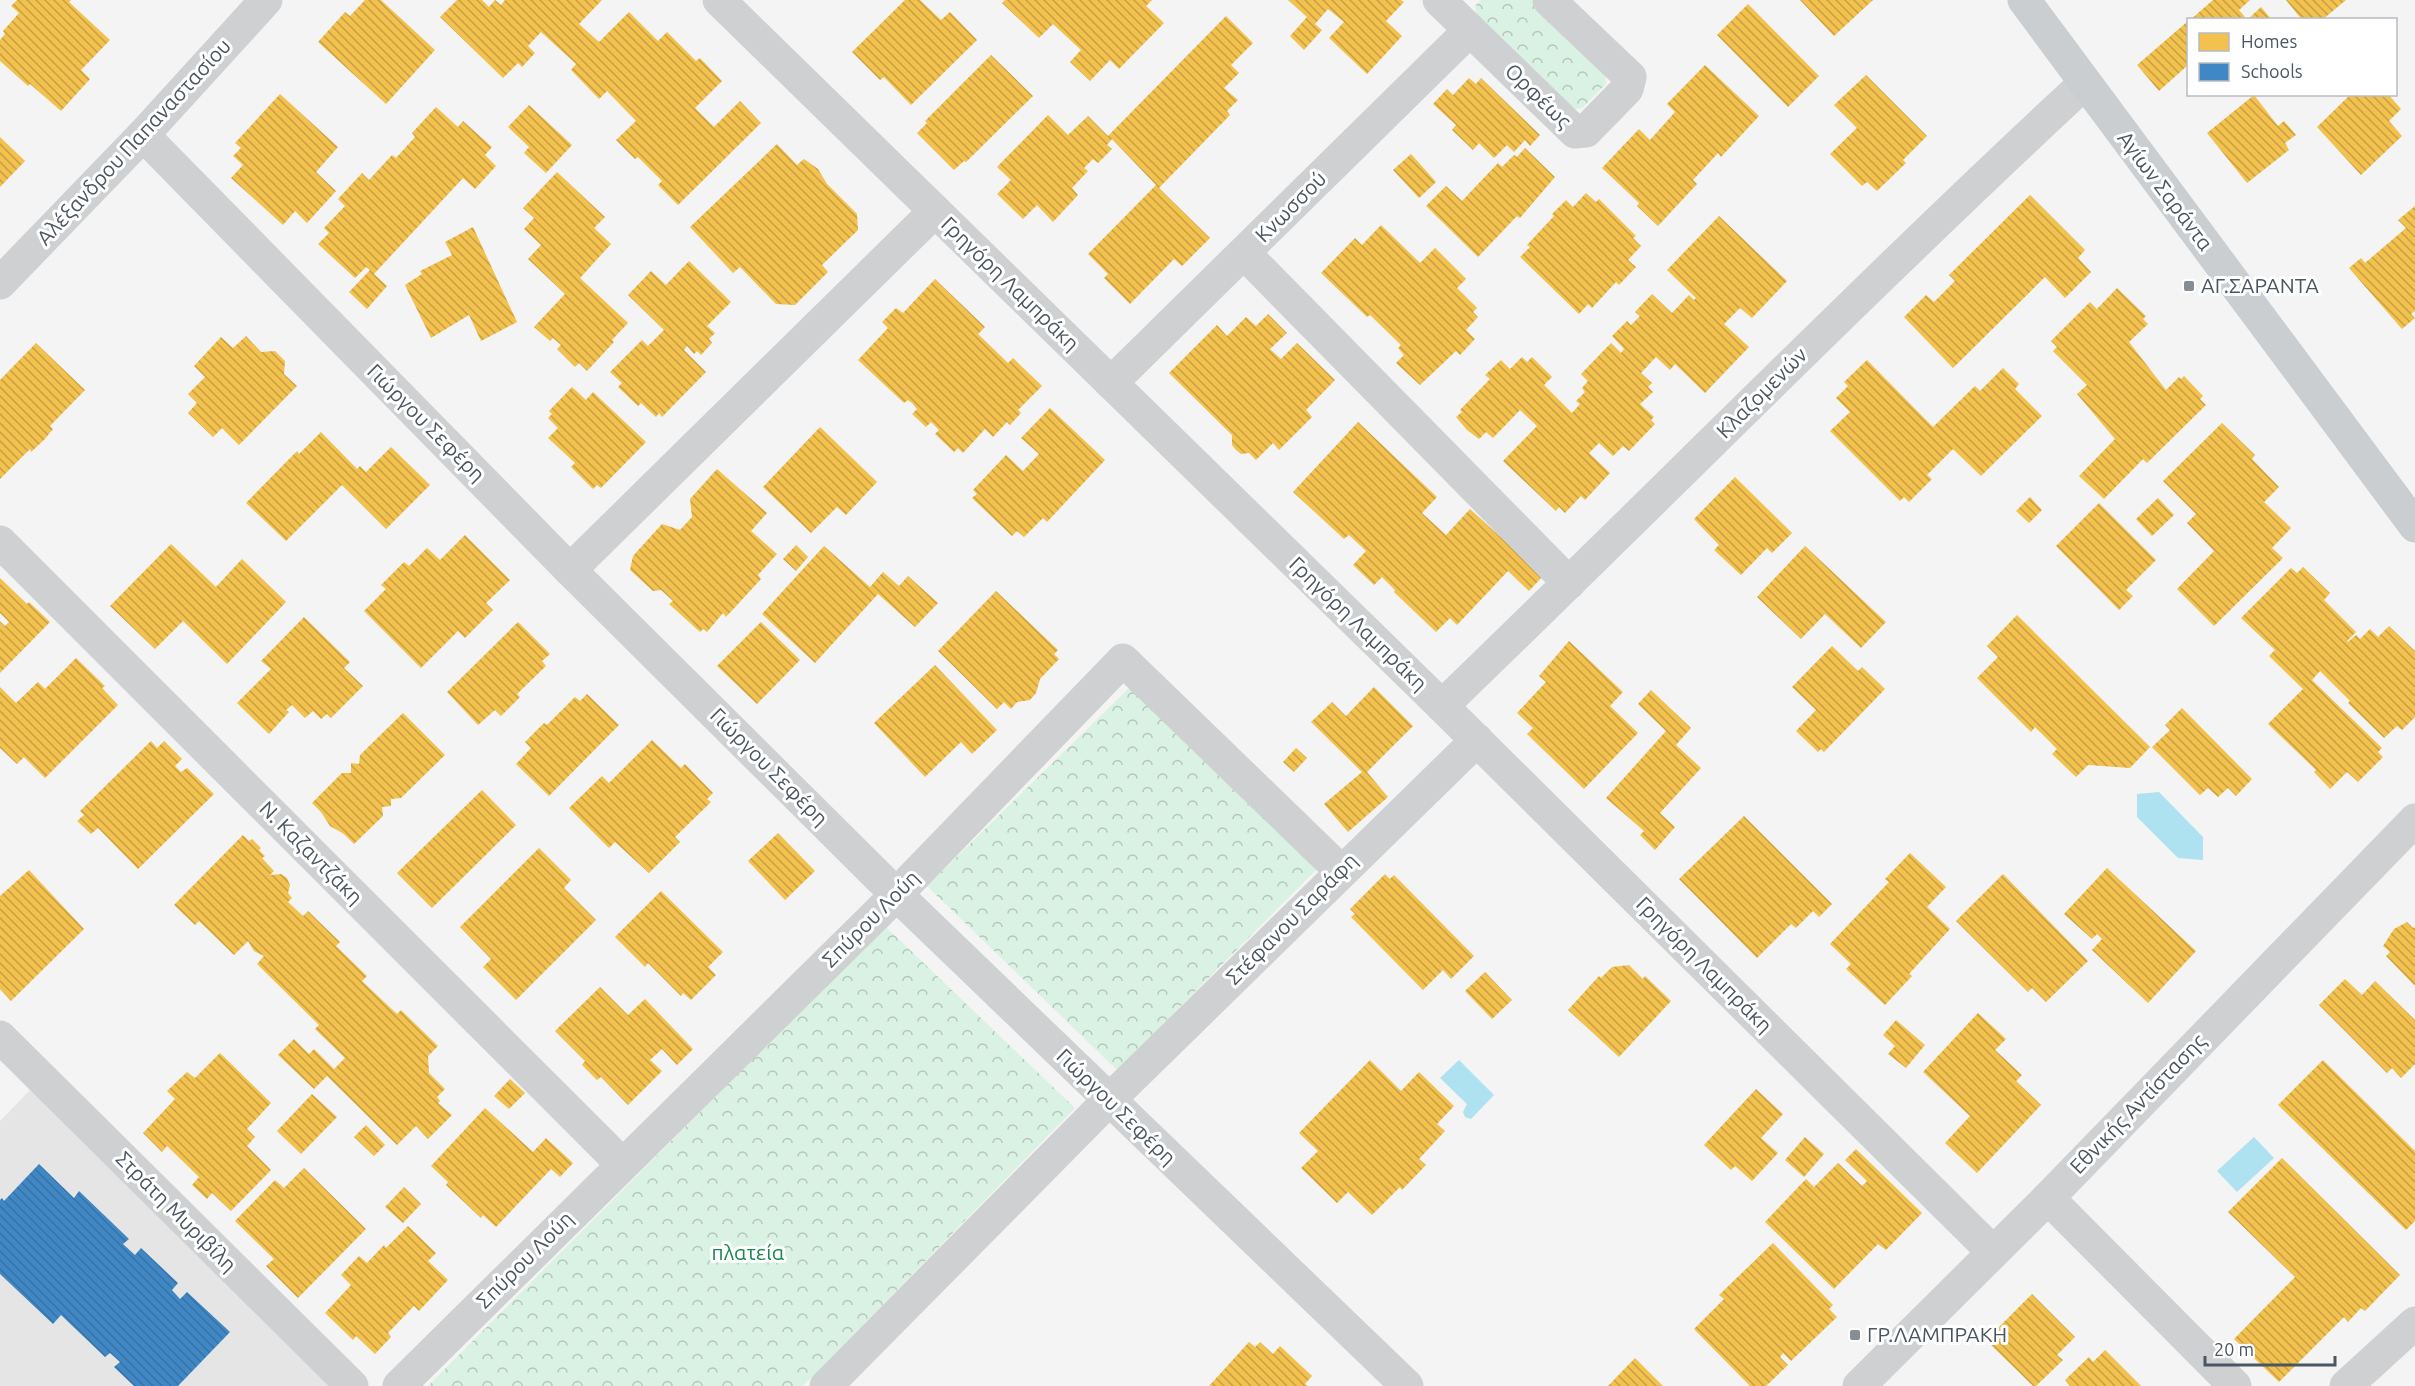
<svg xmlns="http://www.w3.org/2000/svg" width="2415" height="1386" font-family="Ubuntu,sans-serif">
<defs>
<pattern id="forest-crowns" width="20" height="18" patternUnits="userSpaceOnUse" patternTransform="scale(1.5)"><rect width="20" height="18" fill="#d9f2e3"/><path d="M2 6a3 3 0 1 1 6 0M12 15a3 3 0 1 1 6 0" fill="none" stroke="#b2c7bb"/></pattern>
<pattern id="homes-back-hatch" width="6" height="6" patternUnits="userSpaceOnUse" patternTransform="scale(1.5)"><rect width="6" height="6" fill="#f2c14e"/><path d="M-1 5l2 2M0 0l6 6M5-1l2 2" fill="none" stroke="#c6a044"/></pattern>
<pattern id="schools-back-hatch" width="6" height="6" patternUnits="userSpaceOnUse" patternTransform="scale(1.5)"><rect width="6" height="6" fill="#3f88c5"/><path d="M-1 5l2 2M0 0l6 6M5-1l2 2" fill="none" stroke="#3772a3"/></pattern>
</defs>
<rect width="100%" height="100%" fill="#f4f4f4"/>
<path fill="#e6e5e6" d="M33,1087L331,1386H0V1121Z"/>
<g fill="url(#forest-crowns)">
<path d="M1481,0H1535L1605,70L1606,84L1582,108L1571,110L1476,16L1475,6Z"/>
<path d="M1129,688L1319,867L1117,1070L927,886Z"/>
<path d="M885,926L1075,1108L803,1386H428Z"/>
</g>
<g fill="#aee2f0">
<path d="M2159,792L2203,837V860L2178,858L2137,817V794Z"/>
<path d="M1459,1060L1494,1095L1471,1119L1465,1117L1463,1112L1467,1104L1440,1078Z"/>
<path d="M2254,1137L2274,1158L2237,1192L2217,1171Z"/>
</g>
<g fill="url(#homes-back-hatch)">
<path d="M17,0H71L69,2L110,40L81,70L90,79L61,111L30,84L28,86L0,61V40L5,34L3,31L19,13L11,6Z"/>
<path d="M365,0H381L435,50L386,104L318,42L345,12L350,16Z"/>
<path d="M457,0H482L489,7L495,0L501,5L505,0H602L579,24L599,42L629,12L658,41L667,32L696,61L700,58L722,81L695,108L714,127L740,101L761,123L678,205L658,185L662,181L638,157L635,159L616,140L636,121L607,91L599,99L571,70L576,64L541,32L528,46L535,53L522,67L518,63L503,78L440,17Z"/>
<path d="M905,0H920L941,20L950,12L977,40L911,105L884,77L880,80L852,52Z"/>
<path d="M1005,0H1152L1146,6L1164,23L1119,69L1110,60L1090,81L1070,62L1081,50L1053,24L1039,38L1002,3Z"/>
<path d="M1288,0H1401L1404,2L1386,21L1402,36L1367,74L1329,38L1344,22L1328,9L1315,24L1322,30L1304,50L1290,36L1307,17Z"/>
<path d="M1800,0H1873L1834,36Z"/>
<path d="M2213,0H2250L2239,10L2245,17L2243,20H2190Z"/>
<path d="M2286,0H2346L2322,20H2302Z"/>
<path d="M1748,4L1819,76L1788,107L1717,35Z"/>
<path d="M2261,7L2272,20H2247Z"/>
<path d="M1226,16L1253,43L1231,65L1239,73L1224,88L1238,100L1227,111L1230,115L1159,188L1210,238L1182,266L1174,259L1130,304L1104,278L1108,274L1088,254L1156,185L1112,139L1107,145L1112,149L1098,163L1093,159L1084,168L1088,171L1072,188L1078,195L1053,222L1037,205L1023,219L997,194L1011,180L997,167L1048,115L1068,135L1088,116L1108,136Z"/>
<path d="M2188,21V65L2159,91L2137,65Z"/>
<path d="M991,55L1033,96L966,162L964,161L954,170L917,133L927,123L925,121Z"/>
<path d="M1705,65L1759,116L1721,157L1718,153L1693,180L1697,184L1658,226L1637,206L1639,203L1602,168L1639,129L1650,140L1675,112L1667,104Z"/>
<path d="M1866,75L1927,136L1903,160L1906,163L1877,191L1867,182L1862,186L1830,154L1857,128L1834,105Z"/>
<path d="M1469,78L1476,84L1481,78L1540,135L1530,146L1525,140L1514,152L1507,145L1494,158L1479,143L1473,150L1452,130L1456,125L1433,104L1447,89L1453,95Z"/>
<path d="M280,94L338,147L316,172L336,191L307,223L295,211L283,225L231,178L243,165L233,156L241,148L235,143Z"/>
<path d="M2351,94H2388L2401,109L2389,121L2402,136L2361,175L2317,127Z"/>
<path d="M2254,95L2278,126L2284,121L2296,135L2285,143L2289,150L2247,183L2207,133Z"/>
<path d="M529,105L572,145L546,173L524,153L529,147L508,127Z"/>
<path d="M436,107L458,127L463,121L492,147L485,155L496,166L475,189L463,178L374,274L387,286L367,309L349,292L370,270L366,267L355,278L318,244L329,233L324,228L345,206L338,199L362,173L369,180L392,155L396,158L415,137L412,133Z"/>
<path d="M0,137L25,161L0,187Z"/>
<path d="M777,144L797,165L804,159L818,169L827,184L857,214L858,230L822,265L828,272L795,305L776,304L740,267L733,273L690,227Z"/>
<path d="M1525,148L1555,177L1520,218L1517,216L1478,257L1426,206L1446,186L1462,201L1498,163L1502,167L1514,155L1517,157Z"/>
<path d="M1411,154L1436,182L1419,198L1393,170Z"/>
<path d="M557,172L605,217L594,228L611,244L580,278L628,323L612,340L614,342L587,371L579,363L575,367L557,349L561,345L553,338L550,341L534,327L565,294L528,259L541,245L524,229L534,218L523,208Z"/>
<path d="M1586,193L1596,202L1599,199L1636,236L1633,238L1641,246L1628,260L1636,267L1619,285L1616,282L1592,308L1588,304L1579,314L1520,257L1530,247L1527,245L1554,216L1552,214L1566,200L1573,207Z"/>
<path d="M2030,195L2085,250L2078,258L2091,272L2065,298L2045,277L1953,368L1904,317L1926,295L1934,302L1955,281L1949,275Z"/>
<path d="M2415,206V311L2411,314L2415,318L2402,329L2349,268L2361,258L2365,263L2406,228L2398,220Z"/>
<path d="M1719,216L1787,281L1752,318L1740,308L1724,324L1749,347L1705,393L1675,364L1670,370L1656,357L1641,373L1652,383L1648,387L1653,392L1640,404L1654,417L1651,420L1655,424L1629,451L1623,446L1613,456L1599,443L1589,453L1610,473L1585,500L1581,496L1565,513L1559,507L1556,511L1503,461L1537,426L1520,410L1493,438L1486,432L1479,439L1467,430L1456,417L1462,412L1460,410L1490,379L1485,375L1501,360L1510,369L1522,357L1527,362L1532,357L1552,377L1544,385L1572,413L1580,404L1576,401L1585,392L1582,388L1588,381L1581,374L1611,343L1621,353L1624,349L1612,336L1627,321L1631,325L1640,316L1635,312L1652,294L1672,313L1689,295L1694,300L1696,298L1667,270Z"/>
<path d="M1381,225L1420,263L1435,248L1466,279L1457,288L1477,308L1473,312L1478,317L1466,330L1475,339L1460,355L1456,351L1420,385L1396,363L1404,355L1398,348L1401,345L1370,315L1367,317L1321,273L1355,238L1362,245Z"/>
<path d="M473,227L517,322L481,341L469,315L431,338L405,285L422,274L420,271L452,255L445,242Z"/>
<path d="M689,261L731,302L707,326L715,333L709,339L712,343L701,355L697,351L694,354L687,346L684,350L706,372L662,417L659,413L656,417L641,403L638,406L618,387L622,383L610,372L642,340L648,346L664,330L628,295L651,271L666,285Z"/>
<path d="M935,279L985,327L978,334L1008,363L1013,358L1042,386L1018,410L1021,413L1010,425L1007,422L993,437L985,429L963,453L958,448L954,452L935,434L939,430L931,422L926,427L912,414L917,409L912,403L908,400L904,403L858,360L888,328L882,322L896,308L903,313Z"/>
<path d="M2117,288L2146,316L2143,319L2148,324L2129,342L2166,390L2179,377L2181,379L2184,376L2203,396L2200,399L2206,405L2147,463L2143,459L2104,499L2079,476L2115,439L2077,394L2087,385L2053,351L2057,347L2051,341L2090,302L2097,309Z"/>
<path d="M1268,314L1287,333L1270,349L1281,359L1297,343L1335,380L1306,410L1312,417L1279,450L1273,443L1256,460L1249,453L1241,454L1236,450L1232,445V435L1169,373L1217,325L1227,336L1246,317L1256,326Z"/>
<path d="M246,336L261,352L275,351L285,361L284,374L297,386L239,445L222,428L213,437L188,413L197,403L188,394L205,377L194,366L221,337L233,348Z"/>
<path d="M36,343L85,390L50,426L53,429L44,440L31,452L30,449L0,479V380Z"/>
<path d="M1867,360L1933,427L1975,386L1980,391L2003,368L2019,384L2015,389L2042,416L1981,476L1953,449L1927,475L1932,479L1909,502L1904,497L1900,501L1830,431L1850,412L1836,398L1848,386L1844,382Z"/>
<path d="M572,387L586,400L593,392L646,442L601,488L597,485L593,489L571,467L575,463L548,438L558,428L548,418L552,414L549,411Z"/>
<path d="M1050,408L1105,460L1047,522L1043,518L1024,537L1017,531L1012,536L972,498L977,494L973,490L1006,455L1023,471L1039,454L1021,438Z"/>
<path d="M1358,422L1437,497L1422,513L1446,535L1470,509L1543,576L1529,591L1508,571L1457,625L1450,618L1436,632L1394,592L1395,590L1382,577L1374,585L1353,565L1366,551L1349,535L1344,539L1293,492Z"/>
<path d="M2222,423L2255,455L2252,459L2279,487L2264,502L2291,528L2272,548L2283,558L2214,626L2177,589L2214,551L2187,523L2196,514L2163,481Z"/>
<path d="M820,427L877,482L846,515L837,507L811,533L763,487Z"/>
<path d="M321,432L357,469L360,466L366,472L391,447L430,485L386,529L342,485L286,541L246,503L297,451L299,454Z"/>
<path d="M717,469L767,513L751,531L777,554L758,575L761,579L726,617L723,613L707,632L703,629L700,632L669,604L673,601L661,590L653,591L630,570L633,556L662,524L680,530L692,517L690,499Z"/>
<path d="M1735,477L1792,533L1772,553L1767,548L1741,575L1714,550L1719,545L1694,519Z"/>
<path d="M2030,497L2042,510L2029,523L2016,511Z"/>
<path d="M2158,498L2174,515L2152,536L2136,519Z"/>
<path d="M2099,503L2156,560L2126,590L2133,596L2119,610L2056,546Z"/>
<path d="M465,535L510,580L486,603L493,610L465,638L458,631L421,668L364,611L386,589L381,585L404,562L409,566L427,548L440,560Z"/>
<path d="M171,544L216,587L242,559L286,602L227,664L183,621L155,649L110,606Z"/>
<path d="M796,545L808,557L796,571L783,559Z"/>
<path d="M824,546L870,587L883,572L899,586L908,576L938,603L915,627L878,594L815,663L762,614Z"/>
<path d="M1805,546L1886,622L1861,648L1825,614L1801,639L1757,597Z"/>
<path d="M2303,567L2330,593L2324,600L2356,632L2347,641L2348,642L2356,635L2360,639L2370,629L2378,637L2389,626L2415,651V717L2402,730L2397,726L2384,738L2348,703L2350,701L2320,671L2312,680L2382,748L2378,752L2383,757L2358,782L2347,772L2330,789L2314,772L2316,770L2268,724L2303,689L2269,656L2275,650L2241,618L2291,568L2297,573Z"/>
<path d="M0,578L27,604L29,602L50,622L0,673V621L5,626L9,622L0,613Z"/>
<path d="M996,591L1058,650L1054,654L1059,659L1040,679L1036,693L1030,700L1017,702L1011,709L1004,702L997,709L938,651Z"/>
<path d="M2017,615L2150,747L2130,768L2088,765L2076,777L2052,754L2057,749L2035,727L2031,732L1977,678L1998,657L1987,646Z"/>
<path d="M304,617L350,662L344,668L363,686L331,718L327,714L321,719L313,711L305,718L292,705L286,710L289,712L269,734L237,703L271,669L261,661Z"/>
<path d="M518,622L550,654L542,661L546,666L517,694L520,697L501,716L495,710L478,725L447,692Z"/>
<path d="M761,622L800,660L757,704L717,666Z"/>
<path d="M1569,641L1623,692L1610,706L1638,733L1584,789L1527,734L1533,728L1517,713L1546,682L1539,676Z"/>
<path d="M1832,646L1858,671L1862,667L1885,689L1824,752L1821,749L1818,752L1796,731L1816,710L1792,687Z"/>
<path d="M76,658L105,686L102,688L118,705L45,778L24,757L17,764L0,748V687L16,703L38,682L45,689Z"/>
<path d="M935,665L997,730L972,754L961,742L925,777L874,723Z"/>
<path d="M1374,687L1413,726L1367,772L1388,797L1348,832L1324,804L1362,772L1311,722L1332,702L1346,716Z"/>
<path d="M1651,690L1691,728L1676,745L1701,768L1660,813L1675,827L1655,850L1640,835L1644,831L1606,798L1666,731L1638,704Z"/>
<path d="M587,694L619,725L549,796L516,764L531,748L525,742L544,723L547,725L575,697L580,701Z"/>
<path d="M2182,708L2252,779L2236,796L2228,788L2218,797L2208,788L2200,795L2152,747L2170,730L2165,725Z"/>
<path d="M403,713L445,755L401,798L391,799V806L382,807L383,816L354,844L344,834L330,826L321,812L312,803L342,773H351V763L359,764L360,755Z"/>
<path d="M652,740L681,768L685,764L713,793L707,799L711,802L675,837L680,842L649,873L615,842L609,848L569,808L602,776L609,783Z"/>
<path d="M151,741L157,748L164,741L182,759L175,766L181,772L187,768L214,794L138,869L98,828L91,834L77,821L84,815L80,811Z"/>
<path d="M1296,748L1307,758L1294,772L1283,762Z"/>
<path d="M482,790L516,825L432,908L397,873Z"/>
<path d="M1744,816L1832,904L1819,917L1813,911L1796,928L1791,924L1757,958L1679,879Z"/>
<path d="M778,833L815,871L785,900L748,861Z"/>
<path d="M243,835L249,841L252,839L261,848L259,850L265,856L262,858L274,871L270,875L281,874L287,878L290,885L288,893L292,898L288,902L303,916L308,911L340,942L336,946L367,976L362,981L397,1014L401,1010L438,1046L428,1056L429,1073L445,1089L437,1097L440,1101L438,1103L452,1115L428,1139L416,1126L397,1145L327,1076L314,1089L278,1055L294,1039L309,1054L314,1049L334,1069L345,1058L315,1029L319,1025L257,964L264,956L254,951L248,941L234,955L199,921L195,925L174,905Z"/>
<path d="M539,848L571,880L564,888L596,920L516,1000L483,967L491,959L460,927Z"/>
<path d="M1910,853L1946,887L1927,907L1950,929L1909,974L1912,976L1885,1005L1846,969L1851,964L1830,944L1889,882L1885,879Z"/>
<path d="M2107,868L2196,951L2148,1003L2092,950L2102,939L2097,934L2092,939L2064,914Z"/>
<path d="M29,870L84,929L11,1001L0,989V896Z"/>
<path d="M1385,874L1390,879L1394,875L1474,956L1451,979L1443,970L1423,990L1351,917L1355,914L1350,909Z"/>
<path d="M2003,874L2088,961L2046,1002L2032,988L2028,992L1956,921Z"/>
<path d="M661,891L723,952L708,967L716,975L691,1000L683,993L681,996L648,963L645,967L615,937Z"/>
<path d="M2407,922L2413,928L2415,927V986L2386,956L2390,952L2383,946L2394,929Z"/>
<path d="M1629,965L1643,979L1645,976L1671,1001L1619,1057L1568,1010L1599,976L1601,978L1612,967Z"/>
<path d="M1485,972L1512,1000L1492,1019L1465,991Z"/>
<path d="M2345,979L2362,995L2375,981L2415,1020V1064L2401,1078L2392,1068L2387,1073L2319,1005Z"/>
<path d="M600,987L628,1015L645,999L693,1049L677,1065L662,1049L650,1060L662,1071L628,1105L601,1077L597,1080L582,1065L585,1061L555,1031Z"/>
<path d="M1978,1013L2006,1039L1995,1050L2022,1075L2016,1081L2041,1105L1977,1173L1945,1143L1970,1116L1923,1072Z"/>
<path d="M1896,1020L1925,1045L1906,1068L1888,1054L1895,1046L1883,1035Z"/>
<path d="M220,1053L271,1103L247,1129L255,1137L247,1146L271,1170L231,1211L212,1193L207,1199L192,1185L199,1177L167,1146L162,1152L143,1133L175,1099L167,1091L187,1072L195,1078Z"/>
<path d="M1370,1060L1401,1091L1419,1072L1454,1106L1437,1124L1445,1131L1419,1159L1426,1165L1402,1190L1400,1187L1372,1215L1348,1192L1337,1203L1301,1168L1318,1151L1299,1133Z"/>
<path d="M2323,1060L2415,1151V1221L2406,1230L2278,1105Z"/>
<path d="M510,1079L525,1093L509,1109L494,1096Z"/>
<path d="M1756,1089L1783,1114L1761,1138L1778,1153L1752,1181L1735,1166L1731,1170L1704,1145Z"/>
<path d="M312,1094L337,1117L301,1154L277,1131Z"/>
<path d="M485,1108L533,1152L546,1138L573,1163L560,1177L551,1169L496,1227L483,1215L481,1218L446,1185L448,1182L431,1166Z"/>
<path d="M366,1125L385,1145L374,1156L354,1137Z"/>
<path d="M1805,1137L1824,1154L1804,1177L1785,1160Z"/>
<path d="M1856,1149L1922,1213L1886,1250L1878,1244L1834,1289L1765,1222L1806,1179L1814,1187L1838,1163L1862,1186L1867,1181L1845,1160Z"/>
<path d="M2282,1158L2400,1275L2365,1311L2361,1308L2348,1322L2344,1317L2279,1382L2234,1339L2295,1277L2228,1212Z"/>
<path d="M304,1168L366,1229L298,1298L266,1266L274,1259L235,1221L275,1180L284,1188Z"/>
<path d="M404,1187L421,1204L403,1223L385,1207Z"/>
<path d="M408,1226L436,1253L428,1261L448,1280L419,1311L414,1306L388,1333L391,1337L375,1354L356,1336L353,1340L325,1313L351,1285L341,1275L359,1256L367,1263L384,1245L386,1248Z"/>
<path d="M1773,1243L1833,1305L1829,1309L1837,1317L1791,1361L1783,1353L1780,1357L1788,1365L1766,1386H1750L1694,1329L1724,1299L1719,1295Z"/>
<path d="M2032,1294L2075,1337L2057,1355L2063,1360L2036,1386H2033L1986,1340Z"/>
<path d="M1249,1342L1255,1347L1260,1342L1273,1354L1280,1346L1312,1376L1305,1384L1308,1386H1209Z"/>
<path d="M2105,1350L2141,1386H2070L2065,1380L2089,1357L2093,1362Z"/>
<path d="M1635,1358L1663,1386H1608Z"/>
</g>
<path fill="url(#schools-back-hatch)" d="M39,1164L74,1198L79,1191L129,1239L123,1244L135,1255L141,1248L178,1283L172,1290L180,1299L187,1292L230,1332L178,1386H134L114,1367L120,1362L110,1353L105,1357L61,1315L53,1324L0,1274V1200L2,1198L4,1201Z"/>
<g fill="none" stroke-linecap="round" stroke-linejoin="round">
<g stroke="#ced0d2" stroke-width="33">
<path d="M719,0L1442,706L1992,1251"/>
<path d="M1439,0L1575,132L1586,131L1627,89L1630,77L1549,0"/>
<path d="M143,135L570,570L896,894L1407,1386"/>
<path d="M1245,254L1569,583"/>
<path d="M0,283L143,135L266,0"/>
<path d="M1111,383L1470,30"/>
<path d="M0,542L622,1164"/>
<path d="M570,570L935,211"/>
<path d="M1442,706C1657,499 1866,286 2085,83"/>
<path d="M0,1037L352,1386"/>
<path d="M2048,1198L2235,1386"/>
<path d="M399,1386L885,906L1123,660L1341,871"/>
<path d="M826,1386L1109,1100L1477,740"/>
<path d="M1859,1386L2048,1198L2415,820"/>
<path d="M2346,1386L2415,1323"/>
</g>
<path stroke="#caced1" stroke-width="33" d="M2024,0L2415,526"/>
</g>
<g fill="#868d94" stroke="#fff" stroke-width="2">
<rect x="2183" y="280" width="12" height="12" rx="3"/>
<rect x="1849" y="1329" width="12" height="12" rx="3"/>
</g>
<g text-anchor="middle" stroke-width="6" stroke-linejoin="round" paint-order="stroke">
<g font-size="21" fill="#4a5661" stroke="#fff">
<text transform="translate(1538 96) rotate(44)" y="7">Ορφέως</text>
<text transform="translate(134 142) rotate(-47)" y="7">Αλέξανδρου Παπαναστασίου</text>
<text transform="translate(2165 191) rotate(53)" y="7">Αγίων Σαράντα</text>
<text transform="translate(1291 207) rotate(-45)" y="7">Κνωσσού</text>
<text transform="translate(1010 284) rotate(44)" y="7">Γρηγόρη Λαμπράκη</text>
<text transform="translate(1762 393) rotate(-45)" y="7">Κλαζομενών</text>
<text transform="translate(426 423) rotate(45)" y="7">Γιώργου Σεφέρη</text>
<text transform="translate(1358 624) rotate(44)" y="7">Γρηγόρη Λαμπράκη</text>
<text transform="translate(769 767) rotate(45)" y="7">Γιώργου Σεφέρη</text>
<text transform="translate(311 853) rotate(45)" y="7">Ν. Καζαντζάκη</text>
<text transform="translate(871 919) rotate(-45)" y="7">Σπύρου Λούη</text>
<text transform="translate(1292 919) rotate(-45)" y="7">Στέφανου Σαράφη</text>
<text transform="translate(1704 965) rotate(45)" y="7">Γρηγόρη Λαμπράκη</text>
<text transform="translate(2138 1104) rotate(-46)" y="7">Εθνικής Αντίστασης</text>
<text transform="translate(1116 1107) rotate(44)" y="7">Γιώργου Σεφέρη</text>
<text transform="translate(176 1212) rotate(45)" y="7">Στράτη Μυριβίλη</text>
<text transform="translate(525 1260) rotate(-45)" y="7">Σπύρου Λούη</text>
</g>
<g font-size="21" fill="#4a5661" stroke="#fff" text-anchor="start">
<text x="2201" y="293">ΑΓ.ΣΑΡΑΝΤΑ</text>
<text x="1867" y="1342">ΓΡ.ΛΑΜΠΡΑΚΗ</text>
</g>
<g font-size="21" fill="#17864f" stroke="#fff">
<text x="748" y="1260">πλατεία</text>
</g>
</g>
<rect x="2187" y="18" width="210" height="78" fill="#ffffff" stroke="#b7bbc0" stroke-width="1.5"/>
<rect x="2199" y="33" width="30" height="18" fill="#f2c14e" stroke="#b7bbc0" stroke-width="1.5"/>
<text x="2241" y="48" font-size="18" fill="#4a5661">Homes</text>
<rect x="2199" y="63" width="30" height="18" fill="#3f88c5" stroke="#b7bbc0" stroke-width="1.5"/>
<text x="2241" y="78" font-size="18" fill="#4a5661">Schools</text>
<path d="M2205 1356v9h130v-9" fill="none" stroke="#4a5661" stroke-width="3"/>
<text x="2214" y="1356" font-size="18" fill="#4a5661" stroke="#ffffff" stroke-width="4.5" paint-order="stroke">20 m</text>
</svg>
